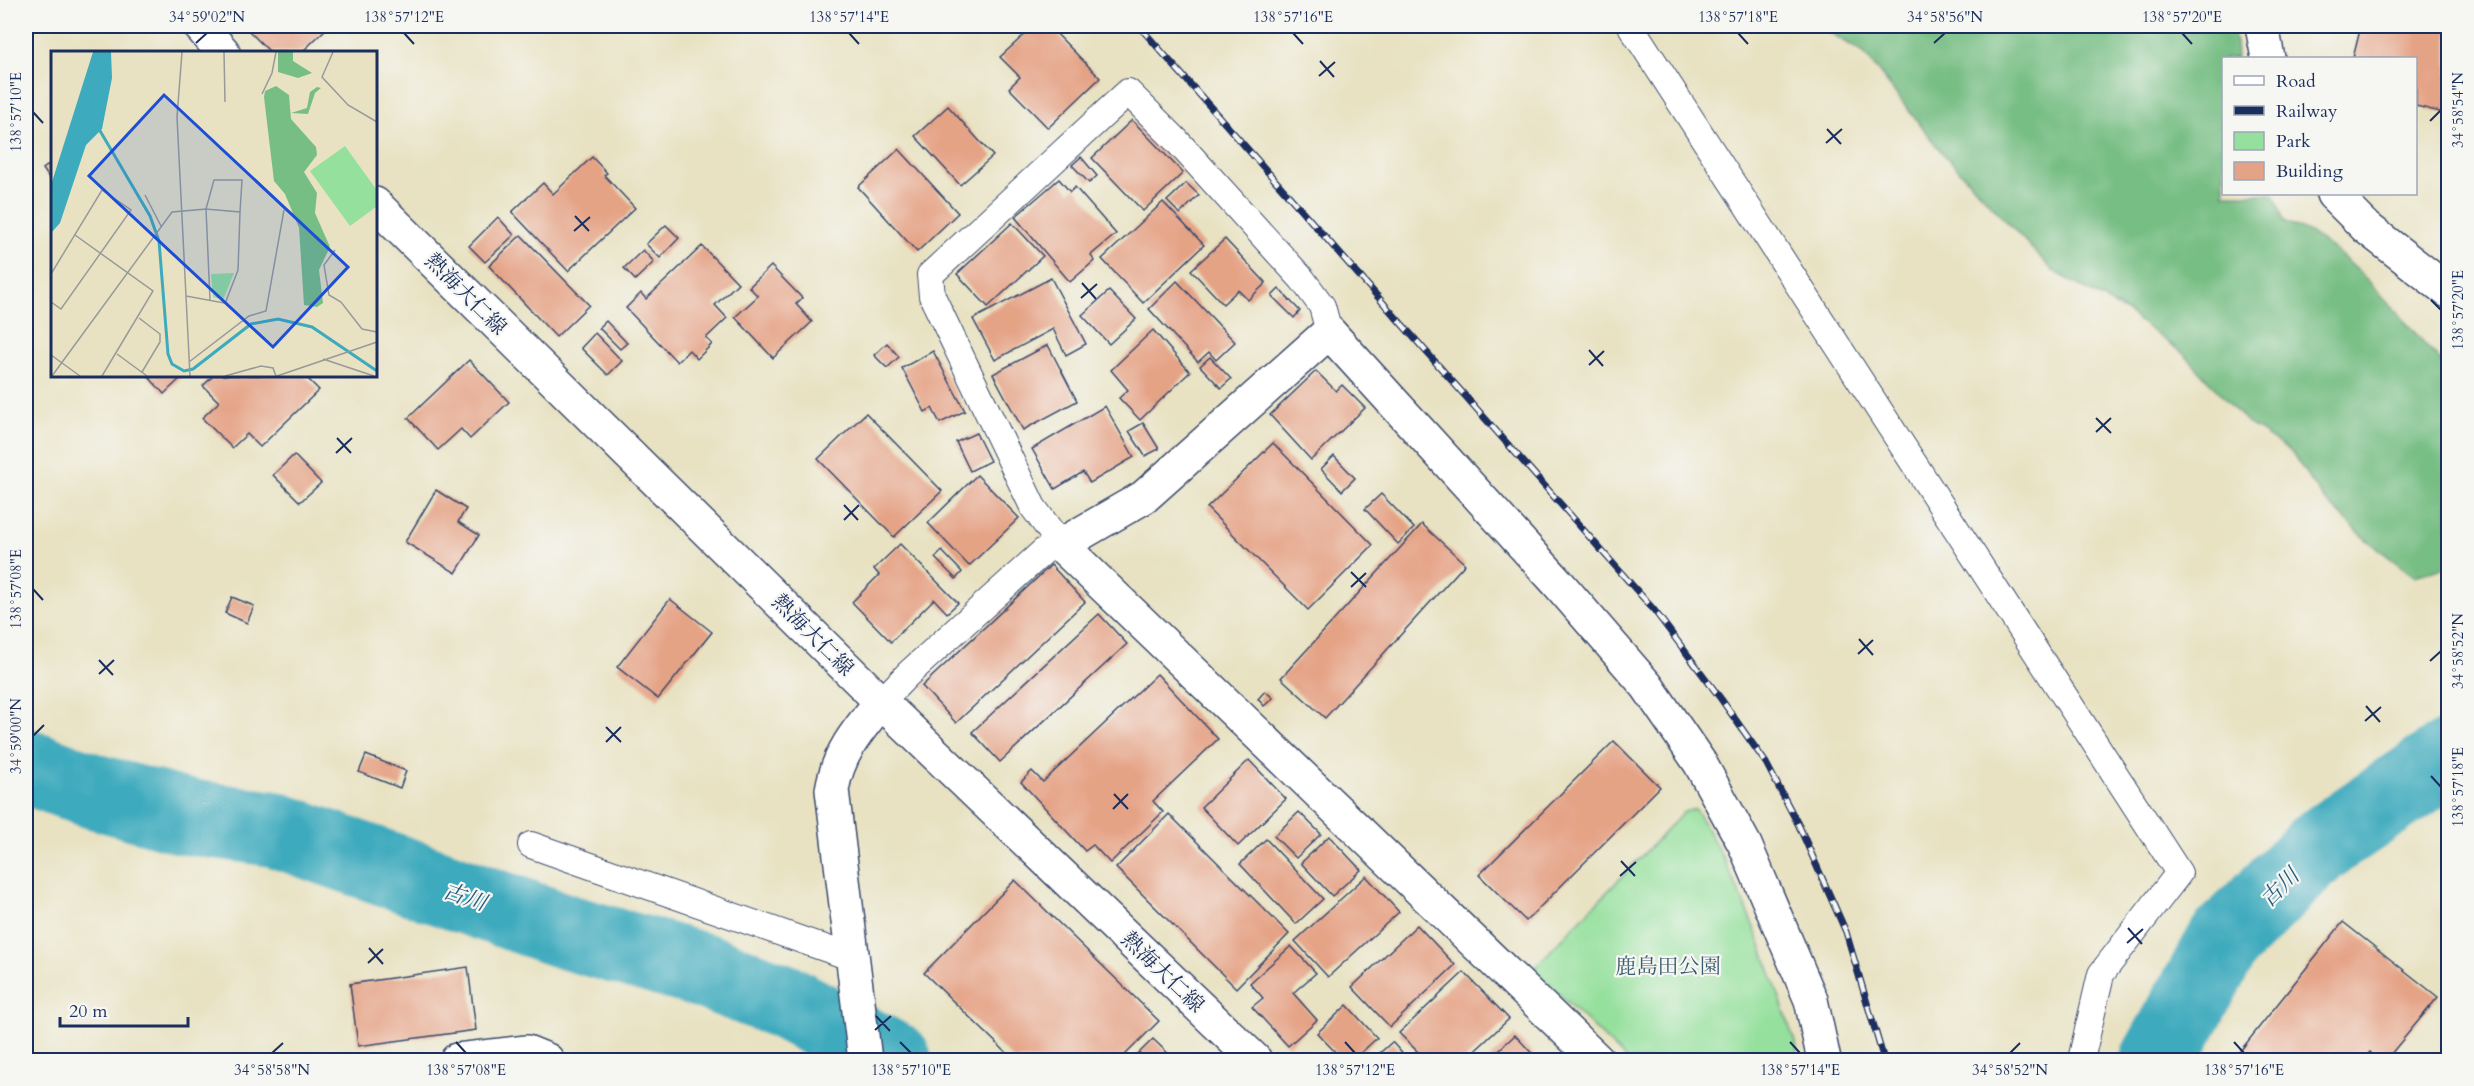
<svg xmlns="http://www.w3.org/2000/svg" width="2474" height="1086" font-family="Cardo,'Noto Serif JP',serif">
<rect width="100%" height="100%" fill="#f6f6f2"/>
<filter id="ink" filterUnits="userSpaceOnUse"><feTurbulence type="fractalNoise" baseFrequency=".0167" numOctaves="2"/><feDisplacementMap in="SourceGraphic" scale="12" xChannelSelector="R" yChannelSelector="G"/><feConvolveMatrix kernelMatrix="1 2 1 2 8 2 1 2 1" color-interpolation-filters="sRGB"/></filter>
<filter id="wash" filterUnits="userSpaceOnUse"><feTurbulence type="fractalNoise" baseFrequency=".008" numOctaves="4" result="noise"/><feDisplacementMap in="SourceGraphic" scale="24" xChannelSelector="R" yChannelSelector="G"/><feGaussianBlur stdDeviation="1.35" result="paint"/><feColorMatrix in="noise" values="0 0 0 0 0 0 0 0 0 0 0 0 0 0 0 0 0 1.4 0 .05"/><feComposite in="paint" operator="in"/></filter>
<g filter="url(#wash)">
<rect width="100%" height="100%" fill="#e8e2c2"/>
<path fill="#94e09c" stroke="#58887d" stroke-width="1.5" d="M1695,809C1743,885 1770,969 1799,1054V1060H1627L1533,969L1684,812Z"/>
<path fill="#77be84" stroke="#497671" stroke-width="1.5" d="M1819,26H2229L2236,42L2237,58H2224V194H2274L2284,221C2296,227 2310,232 2321,240C2371,275 2406,326 2448,369V567L2414,576L2368,541L2323,498L2291,452L2245,421L2185,355L2128,313L2053,271L1939,149L1864,53Z"/>
<g fill="none" stroke-linecap="round" stroke-linejoin="round">
<g stroke="#3daabd" stroke-width="76">
<path d="M26,766L90,790L182,816L274,829L567,932L704,971L785,1002L894,1060"/>
<path d="M2158,1060L2225,940L2318,847L2448,758"/>
</g>
</g>
<g id="blocks">
<g fill="#e5a386">
<path d="M244,26H329L302,52H270Z"/>
<path d="M1034,26H1049L1100,78L1048,128L1009,88L1020,77L1000,57Z"/>
<path d="M2361,26H2448V114L2416,106V58H2353Z"/>
<path d="M948,106L993,156L960,185L915,136Z"/>
<path d="M1132,120L1183,173L1143,211L1092,158Z"/>
<path d="M899,149L958,213L917,252L858,187Z"/>
<path d="M592,157L607,173L604,175L635,208L568,271L512,212L543,183L553,194Z"/>
<path d="M1081,157L1097,176L1089,183L1072,165Z"/>
<path d="M52,162V182L43,169Z"/>
<path d="M1059,179L1070,192L1075,187L1116,234L1091,255L1094,261L1070,282L1015,217Z"/>
<path d="M1186,183L1199,195L1180,214L1167,201Z"/>
<path d="M1163,202L1204,245L1143,303L1102,259Z"/>
<path d="M498,217L514,235L485,262L469,246Z"/>
<path d="M1012,223L1043,256L988,307L957,274Z"/>
<path d="M666,225L679,238L660,258L646,244Z"/>
<path d="M521,235L589,305L556,337L489,266Z"/>
<path d="M1225,239L1266,283L1248,300L1238,290L1223,304L1191,270Z"/>
<path d="M702,246L738,283L715,305L727,318L706,338L712,344L697,359L689,350L677,362L626,308L641,293L646,299Z"/>
<path d="M643,250L654,262L635,280L624,268Z"/>
<path d="M771,266L802,298L796,304L812,322L773,358L735,317L758,296L749,287Z"/>
<path d="M1051,278L1086,344L1066,355L1053,329L995,360L973,319Z"/>
<path d="M1177,281L1235,342L1216,360L1209,352L1198,362L1149,309Z"/>
<path d="M1279,289L1300,311L1294,318L1272,296Z"/>
<path d="M1109,291L1136,319L1109,344L1082,315Z"/>
<path d="M606,321L627,343L620,349L599,328Z"/>
<path d="M1153,330L1190,372L1140,420L1119,398L1128,390L1111,370Z"/>
<path d="M595,333L622,361L608,375L581,348Z"/>
<path d="M887,343L899,357L887,368L874,355Z"/>
<path d="M1048,345L1077,401L1023,430L993,374Z"/>
<path d="M933,351L965,411L940,423L932,408L925,412L902,368Z"/>
<path d="M1210,357L1231,379L1221,388L1200,366Z"/>
<path d="M469,360L509,402L470,439L461,429L438,450L408,418Z"/>
<path d="M1316,371L1336,391L1342,385L1365,408L1311,460L1270,415Z"/>
<path d="M147,375H184L164,394Z"/>
<path d="M214,375H304L319,390L260,447L247,434L232,448L202,418L219,402L203,386Z"/>
<path d="M1105,406L1134,457L1090,483L1083,472L1055,489L1032,449Z"/>
<path d="M866,413L942,491L894,537L818,459Z"/>
<path d="M1143,423L1159,449L1145,456L1129,431Z"/>
<path d="M976,433L990,461L970,471L956,442Z"/>
<path d="M1273,443L1373,545L1308,610L1207,508Z"/>
<path d="M294,455L321,483L300,502L273,475Z"/>
<path d="M1334,456L1355,478L1342,491L1321,469Z"/>
<path d="M977,475L1019,518L969,566L928,523Z"/>
<path d="M436,490L466,509L458,522L479,535L456,573L405,542Z"/>
<path d="M1381,494L1414,528L1398,544L1365,509Z"/>
<path d="M1422,524L1465,564L1325,718L1281,678Z"/>
<path d="M900,544L958,603L947,613L934,599L891,642L852,602L879,575L874,569Z"/>
<path d="M942,551L962,572L956,579L935,558Z"/>
<path d="M1051,565L1085,602L956,723L922,686Z"/>
<path d="M232,597L254,606L247,623L225,613Z"/>
<path d="M670,599L712,632L658,699L617,667Z"/>
<path d="M1099,614L1127,644L1000,762L972,732Z"/>
<path d="M1157,674L1218,739L1153,801L1163,812L1110,863L1093,845L1085,851L1021,782L1032,771L1043,782Z"/>
<path d="M1265,691L1273,698L1264,706L1258,699Z"/>
<path d="M1614,741L1660,787L1526,921L1479,875Z"/>
<path d="M366,755L406,771L400,788L359,772Z"/>
<path d="M1249,760L1286,799L1238,846L1201,807Z"/>
<path d="M1299,812L1321,834L1296,858L1274,836Z"/>
<path d="M1169,814L1289,934L1236,988L1116,868Z"/>
<path d="M1329,836L1361,870L1332,896L1301,863Z"/>
<path d="M1266,839L1323,899L1296,924L1240,864Z"/>
<path d="M1366,876L1399,912L1328,977L1295,941Z"/>
<path d="M1015,880L1159,1021L1120,1060H1014L924,973Z"/>
<path d="M2343,922L2438,997L2386,1060H2377L2370,1052L2363,1060H2233Z"/>
<path d="M1417,925L1455,965L1390,1027L1352,987Z"/>
<path d="M1291,946L1316,973L1293,993L1317,1020L1288,1046L1252,1007L1263,998L1250,983Z"/>
<path d="M468,967L476,1030L358,1046L350,984Z"/>
<path d="M1464,972L1509,1019L1465,1060H1426L1399,1033Z"/>
<path d="M1347,1005L1377,1038L1353,1060H1343L1317,1033Z"/>
<path d="M1515,1035L1538,1060H1488Z"/>
<path d="M1153,1039L1175,1060H1132Z"/>
<path d="M1392,1042L1408,1060H1372Z"/>
</g>
</g>
</g>
<g filter="url(#ink)">
<use href="#blocks" fill-opacity="0" stroke="#3a4a6d" stroke-width="1.5"/>
<g fill="none" stroke-linecap="round" stroke-linejoin="round">
<g stroke="#3a4a6d" stroke-width="28">
<g id="service">
<path d="M1632,28L2179,873L2101,974L2081,1060"/>
<path d="M881,702L908,674L1045,550L1061,545L1033,507L932,296L930,275L1128,92L1176,140L1302,279L1322,306L1329,332"/>
<path d="M531,845L853,958"/>
</g>
</g>
<g stroke="#3a4a6d" stroke-width="36">
<g id="minor">
<path d="M2262,26L2268,58"/>
<path d="M2333,194L2367,228L2448,291"/>
<path d="M457,1060L527,1052L547,1060"/>
<path d="M1597,1060L1061,545L1144,497L1329,332L1557,582L1647,686L1700,763L1745,845L1811,1000L1824,1060"/>
</g>
</g>
<g stroke="#3a4a6d" stroke-width="36">
<path id="tertiary" d="M865,1060L832,790C838,753 858,730 881,702"/>
</g>
<g stroke="#3a4a6d" stroke-width="36">
<g id="primary">
<path d="M200,26L223,52"/>
<path d="M375,204L881,702L1255,1060"/>
</g>
</g>
<use href="#service" stroke="#fff" stroke-width="26"/>
<use href="#minor" stroke="#fff" stroke-width="33"/>
<use href="#tertiary" stroke="#fff" stroke-width="33"/>
<use href="#primary" stroke="#fff" stroke-width="33"/>
<g stroke="#1b2f5e" stroke-width="7">
<path id="rail" d="M1139,26L1654,610L1721,699L1766,763L1799,826L1846,932L1884,1060"/>
</g>
<use href="#rail" stroke="#f6f6f2" stroke-width="4.5" stroke-dasharray="14" stroke-linecap="butt"/>
</g>
</g>
<path fill="none" stroke="#1b2f5e" stroke-width="2" d="M404,33L414,44M849,33L859,44M1293,33L1303,44M1738,33L1748,44M2182,33L2192,44M196,43L207,33M1934,43L1945,33M1320,61L1334,77M1319,76L1335,62M33,112L43,123M2430,121L2441,110M1827,129L1841,144M1826,143L1842,129M575,216L589,231M574,231L590,217M1082,283L1096,299M1081,298L1097,284M2431,300L2441,310M1589,350L1603,366M1589,365L1604,351M2096,418L2111,433M2096,432L2111,418M337,438L351,453M336,453L352,438M844,505L858,520M844,520L859,505M1351,572L1366,587M1351,587L1366,573M33,589L43,600M1859,639L1873,655M1858,654L1873,640M99,660L113,675M2430,661L2441,651M99,674L114,660M2366,706L2380,722M2365,721L2381,707M606,727L621,742M33,736L44,725M606,742L621,727M2431,776L2441,787M1114,794L1128,809M1113,809L1128,794M1621,861L1635,876M1620,876L1636,862M2128,928L2142,944M2127,943L2143,929M369,948L383,964M368,963L383,949M876,1016L890,1031M875,1030L891,1016M456,1042L466,1053M900,1042L911,1053M1345,1042L1355,1053M1790,1042L1800,1053M2234,1042L2244,1053M272,1053L283,1043M2010,1053L2020,1043"/>
<g text-anchor="middle" stroke-width="4.5" stroke-linejoin="round" paint-order="stroke">
<g font-size="21" fill="#1b2f5e" stroke="#f6f6f2">
<text transform="translate(466 294) rotate(45)" y="7">熱海大仁線</text>
<text transform="translate(813 635) rotate(45)" y="7">熱海大仁線</text>
<text transform="translate(1163 972) rotate(44)" y="7">熱海大仁線</text>
</g>
<g font-size="21" fill="#395b6e" stroke="#f6f6f2">
<text x="1668" y="973">鹿島田公園</text>
</g>
<g font-size="22" font-style="italic" fill="#275a7f" stroke="#f6f6f2">
<text transform="translate(2279 887) rotate(-45)" y="8">古川</text>
<text transform="translate(465 896) rotate(19)" y="8">古川</text>
</g>
</g>
<g transform="translate(51 51)">
<rect width="326" height="326" fill="#e8e2c2"/>
<path d="M294,95L325,138V156L299,175L259,120ZM183,222L172,249L162,246L160,223Z" fill="#94e09c"/>
<path d="M227,1H242V10L261,22L247,27L227,21ZM225,35L238,44L240,68L265,96L266,104L253,121L266,142L264,162L279,196L268,219L272,252L266,256L253,254L248,177L234,143L223,130L213,46L214,40ZM266,36L270,37L264,42L257,63L240,62L256,57L259,41Z" fill="#77be84"/>
<path d="M42,1H60L61,27L51,78L35,94L9,172L0,182V134Z" fill="#3daabd"/>
<path fill="none" stroke="#3daabd" stroke-width="3" d="M45,73L99,165L108,190L117,303L121,313L133,320L142,318L200,273L227,268L261,276L326,320"/>
<path fill="none" stroke="#969a9a" stroke-width="1.5" d="M131,1L126,66L139,325M173,1L174,51M282,1L271,26L297,54L326,71M211,43L221,22L225,1M94,144L110,175M24,184L102,240L51,325M284,199L273,214L278,244L290,251L311,278L326,281M0,223L51,139L80,159L10,258L0,251M135,245L173,252L175,250L187,219L189,161L155,158L159,249M88,267L109,283V291L91,321M66,303L96,325M0,304L29,325M272,308L323,325M138,311L198,265L215,260L233,159M1,325L121,161L155,158L163,129H191L189,161M174,325L210,315L222,317L225,325M226,325L326,291"/>
<path fill="#1d4ed8" fill-opacity="0.15" stroke="#1d4ed8" stroke-width="3" d="M113,44L297,216L222,296L38,125Z"/>
<rect width="326" height="326" fill="none" stroke="#1b2f5e" stroke-width="3"/>
</g>
<rect width="2474" height="1086" fill="none" stroke="#f6f6f2" stroke-width="66"/>
<rect x="2222" y="57" width="195" height="138" fill="#f6f6f2" stroke="#9ea6b7" stroke-width="1.5"/>
<rect x="2234" y="76" width="30" height="9" fill="#ffffff" stroke="#9ea6b7" stroke-width="1.5"/>
<text x="2276" y="87" font-size="18" fill="#1b2f5e">Road</text>
<rect x="2234" y="106" width="30" height="9" fill="#1b2f5e" stroke="#9ea6b7" stroke-width="1.5"/>
<text x="2276" y="117" font-size="18" fill="#1b2f5e">Railway</text>
<rect x="2234" y="132" width="30" height="18" fill="#94e09c" stroke="#9ea6b7" stroke-width="1.5"/>
<text x="2276" y="147" font-size="18" fill="#1b2f5e">Park</text>
<rect x="2234" y="162" width="30" height="18" fill="#e5a386" stroke="#9ea6b7" stroke-width="1.5"/>
<text x="2276" y="177" font-size="18" fill="#1b2f5e">Building</text>
<path d="M60 1017v9h128v-9" fill="none" stroke="#1b2f5e" stroke-width="3"/>
<text x="69" y="1017" font-size="18" fill="#1b2f5e" stroke="#f6f6f2" stroke-width="4.5" paint-order="stroke">20 m</text>
<rect x="33" y="33" width="2408" height="1020" fill="none" stroke="#1b2f5e" stroke-width="2"/>
<g font-size="15" text-anchor="middle" fill="#1b2f5e">
<text x="207" y="22">34°59'02"N</text>
<text x="404" y="22">138°57'12"E</text>
<text x="849" y="22">138°57'14"E</text>
<text x="1293" y="22">138°57'16"E</text>
<text x="1738" y="22">138°57'18"E</text>
<text x="1945" y="22">34°58'56"N</text>
<text x="2182" y="22">138°57'20"E</text>
<text transform="translate(2458 110) rotate(-90)" y="5">34°58'54"N</text>
<text transform="translate(16 112) rotate(-90)" y="5">138°57'10"E</text>
<text transform="translate(2458 310) rotate(-90)" y="5">138°57'20"E</text>
<text transform="translate(16 589) rotate(-90)" y="5">138°57'08"E</text>
<text transform="translate(2458 651) rotate(-90)" y="5">34°58'52"N</text>
<text transform="translate(16 736) rotate(-90)" y="5">34°59'00"N</text>
<text transform="translate(2458 787) rotate(-90)" y="5">138°57'18"E</text>
<text x="272" y="1075">34°58'58"N</text>
<text x="466" y="1075">138°57'08"E</text>
<text x="911" y="1075">138°57'10"E</text>
<text x="1355" y="1075">138°57'12"E</text>
<text x="1800" y="1075">138°57'14"E</text>
<text x="2010" y="1075">34°58'52"N</text>
<text x="2244" y="1075">138°57'16"E</text>
</g>
</svg>
